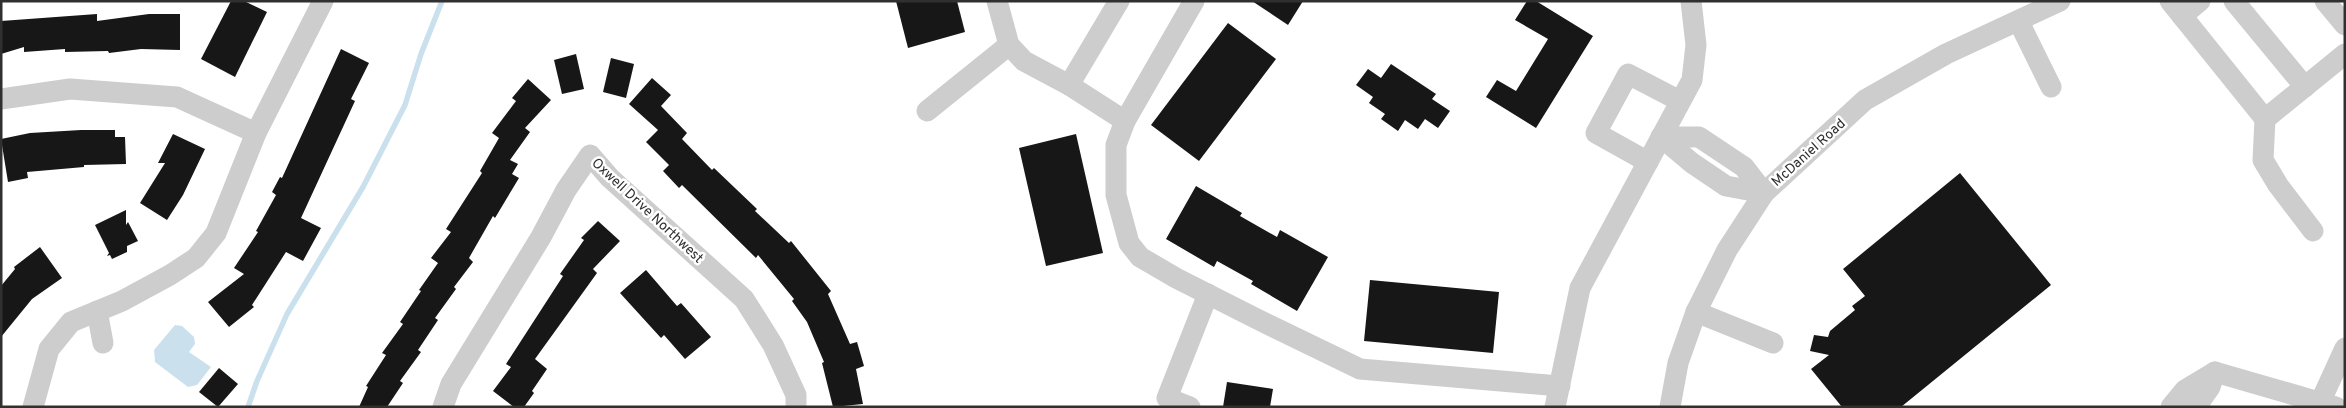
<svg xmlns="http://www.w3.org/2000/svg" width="2346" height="408" font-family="Overpass,sans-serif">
<rect width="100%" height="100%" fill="#fff"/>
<path fill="#cae1ed" d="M175,325L182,326L194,337L195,344L189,352L211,367L197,385L188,387L155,362L154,350Z"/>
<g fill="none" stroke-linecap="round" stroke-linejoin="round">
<path stroke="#cae1ed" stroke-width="5.5" d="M248,407L257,381L287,314L363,187L405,105L421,54L442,1"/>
</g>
<g fill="#171717">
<path d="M231,1H244L267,12L235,77L201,59Z"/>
<path d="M896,1H957L965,32L908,48Z"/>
<path d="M1252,1H1303L1288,25Z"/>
<path d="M1527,1H1536L1593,36L1536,128L1486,97L1497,80L1516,91L1548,39L1515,20Z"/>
<path d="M97,14V21L149,14H180V50L141,49L109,53L108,51L65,52V49L24,52V47L1,54V21Z"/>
<path d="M1228,23L1276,59L1199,161L1151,125Z"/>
<path d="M341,49L369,63L351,99L355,101L301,218L321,228L303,261L286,252L252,305L254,307L229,327L208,302L244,274L234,268L258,232L256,231L276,195L272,192L280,177L282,178Z"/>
<path d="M576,54L584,89L562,94L554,60Z"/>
<path d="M611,58L634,64L626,98L603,92Z"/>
<path d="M1391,64L1436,94L1432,99L1450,111L1438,128L1425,119L1418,129L1405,120L1398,131L1381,119L1385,114L1369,103L1373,97L1356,85L1368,69L1381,78Z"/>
<path d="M652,78L671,95L661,106L687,133L682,139L712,170L714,168L757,209L755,211L789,243L791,241L831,291L828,294L850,344L857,342L864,366L856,369L863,404L833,407L822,363L824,362L807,322L792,301L794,299L758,255L756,258L682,185L679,188L663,171L669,165L646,142L658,130L629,104Z"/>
<path d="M528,79L551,100L525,128L530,132L510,160L518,164L512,174L519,178L495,218L493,216L469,258L473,262L454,287L456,289L435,318L438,320L418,350L421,352L400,381L403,383L387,407H359L368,387L366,386L386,355L382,353L403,324L400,322L421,291L419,290L438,263L431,258L451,232L446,229L482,173L480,171L499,138L492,133L516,101L512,98Z"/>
<path d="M81,130H115V137H125L126,164L84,165V167L27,172L28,178L8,182L1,139L30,133Z"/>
<path d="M173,134L205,149L183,195L167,220L140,203L165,163H158Z"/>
<path d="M1076,134L1103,253L1046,266L1019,148Z"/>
<path d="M1960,173L2051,285L1901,407H1842L1811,369L1829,355L1810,351L1814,335L1828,337L1830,331L1855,310L1852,306L1865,296L1843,269Z"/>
<path d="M1196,186L1242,213L1240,216L1277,237L1280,230L1328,257L1297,311L1251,284L1253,281L1217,261L1214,267L1166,239Z"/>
<path d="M126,210V225L128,222L138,241L127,246V252L112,259L110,255L107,256L109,253L95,225Z"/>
<path d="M598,221L620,241L593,269L597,273L535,359L547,369L532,391L534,393L524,407H514L493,391L511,367L506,364L563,276L560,274L584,240L581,238Z"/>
<path d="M40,247L62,278L32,299L1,337V286L15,269L14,267Z"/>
<path d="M646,270L677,306L681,303L711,337L685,359L664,335L661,338L620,293Z"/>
<path d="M1370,280L1499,292L1493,353L1364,341Z"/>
<path d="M219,368L238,384L218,407L199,392Z"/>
<path d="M1227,382L1273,389L1270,407H1223Z"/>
</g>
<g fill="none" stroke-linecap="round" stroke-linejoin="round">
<g stroke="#cdcdcd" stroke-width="21">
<path d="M997,1L1009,45L1024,61L1069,85L1119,1"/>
<path d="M1194,1L1125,121L1116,145V195L1129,243L1140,257L1176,278L1259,320L1360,369L1560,386"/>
<path d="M2170,1L2265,119L2263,160L2278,185L2313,231"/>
<path d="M2234,1L2305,87"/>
<path d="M2325,1L2345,25"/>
<path d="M2182,16L2200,1"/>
<path d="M2019,22L2051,87"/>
<path d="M1069,85L1125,121"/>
<path d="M1,99L70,89L177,97L256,133"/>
<path d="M927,111L1009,45"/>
<path d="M2265,119L2345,54"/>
<path d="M1661,137H1699L1744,167L1764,193"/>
<path d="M1661,137L1692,163L1726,186L1764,193"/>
<path d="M1648,162L1596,133L1628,74L1680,101"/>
<path d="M97,311L103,343"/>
<path d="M1696,312L1773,343"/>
<path d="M33,407L49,349L71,322L122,301L170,275L196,258L216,233L256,133L323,1"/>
<path d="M443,407L451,384L541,237L566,190L590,155L610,178L744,299L773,345L796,395V407"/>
<path d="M1190,407L1167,398L1208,294"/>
<path d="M1555,407L1580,288L1692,80L1696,45L1691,1"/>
<path d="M1670,407L1678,363L1696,312L1727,250L1764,193L1865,100L1946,54L2060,1"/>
<path d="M2171,407L2185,390L2215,372L2336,407"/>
<path d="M2196,407L2210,387L2215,372"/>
<path d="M2318,407L2345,348"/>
</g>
</g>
<g text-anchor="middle" stroke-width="5" stroke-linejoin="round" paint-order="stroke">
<g font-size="14" fill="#303030" stroke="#fff">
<text transform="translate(1808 152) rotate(-42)" y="5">McDaniel Road</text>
<text transform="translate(648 210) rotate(43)" y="5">Oxwell Drive Northwest</text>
</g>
</g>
<rect width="2346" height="408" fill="none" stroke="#303030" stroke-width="5"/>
</svg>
